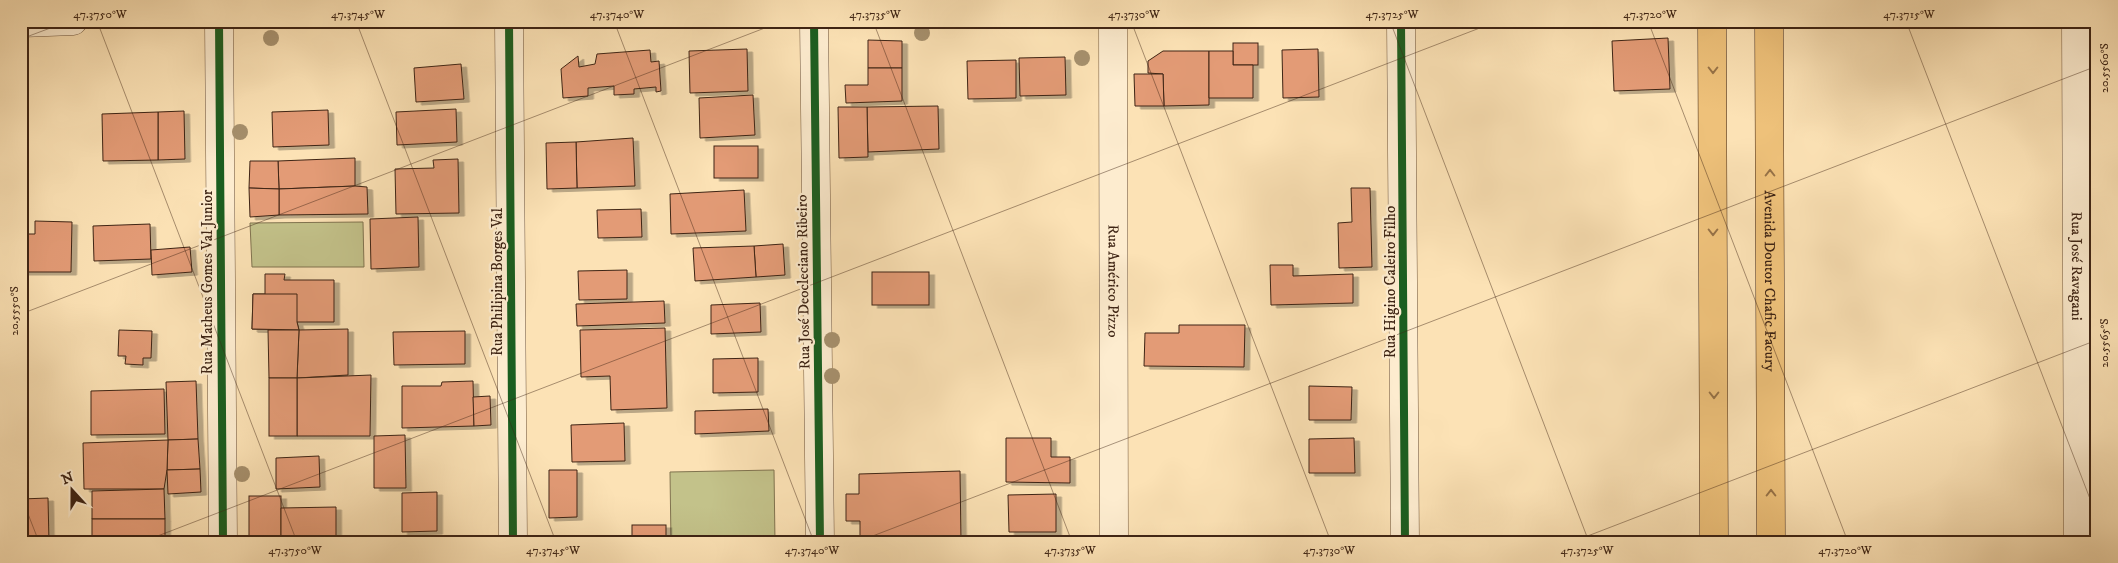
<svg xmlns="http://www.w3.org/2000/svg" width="2118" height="563" font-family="'IM FELL DW Pica',serif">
<defs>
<filter id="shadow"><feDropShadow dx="5.5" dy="3" stdDeviation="0" flood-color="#0004"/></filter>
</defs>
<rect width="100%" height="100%" fill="#fce2b5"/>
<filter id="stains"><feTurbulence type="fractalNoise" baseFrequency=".004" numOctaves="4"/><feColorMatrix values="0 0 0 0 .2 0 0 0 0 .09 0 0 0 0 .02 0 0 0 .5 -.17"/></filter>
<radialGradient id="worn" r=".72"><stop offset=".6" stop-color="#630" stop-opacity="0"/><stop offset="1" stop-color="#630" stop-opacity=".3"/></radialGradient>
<g fill="#c3c28a" stroke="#80734f">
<path d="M363,222L364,267H252L250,223Z"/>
<path d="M774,470L775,542H671L670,472Z"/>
</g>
<g fill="#e39b76" stroke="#3e2414" filter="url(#shadow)">
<path d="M1668,38L1670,89L1614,91L1612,41Z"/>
<path d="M868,40L902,41V68H868Z"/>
<rect x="1233" y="43" width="25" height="22"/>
<path d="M747,49L748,91L690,93L689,51Z"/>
<path d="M1318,49L1319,97L1283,98L1282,50Z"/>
<path d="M650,50L651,62L659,61L661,91L656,92V87L634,89V94L614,95V86L588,88V96L563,98L561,69L578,56L579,67L595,64L597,54Z"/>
<path d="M1163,51H1209V105L1164,106L1163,74L1148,73V61Z"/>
<path d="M1209,51H1233V65H1253V98H1209Z"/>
<path d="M1065,57L1066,95L1020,96L1019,58Z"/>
<path d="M1016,60V98L968,99L967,61Z"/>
<path d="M461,64L464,99L416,102L414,68Z"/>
<path d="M868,68H902V101L846,103L845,85H868Z"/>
<path d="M1134,74H1163L1164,106H1135Z"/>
<path d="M753,95L755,135L700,138L699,98Z"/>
<path d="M938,106L939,149L868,152L867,107Z"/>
<path d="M838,107H867L868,157L839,158Z"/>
<path d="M456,109L457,142L397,145L396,112Z"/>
<path d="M328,110L329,145L273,147L272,112Z"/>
<path d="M184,111L185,159L158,160V112Z"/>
<path d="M158,112V160L103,161L102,114Z"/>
<path d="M633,138L635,186L577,188L576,142Z"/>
<path d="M576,142L577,188L547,189L546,143Z"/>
<rect x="714" y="146" width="44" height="32"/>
<path d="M355,158V186L279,189L278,161Z"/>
<path d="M458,159L459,213L396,214L395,169L434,168L433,160Z"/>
<path d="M250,161H278L279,189L249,188Z"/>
<path d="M355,186L367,187L368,214L279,215V189Z"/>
<path d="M249,188L279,189V215L250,217Z"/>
<path d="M1351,188H1370L1372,267L1339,268L1338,223L1352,222Z"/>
<path d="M744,190L746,231L671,234L670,194Z"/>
<path d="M641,209L642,237L598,238L597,210Z"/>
<path d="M418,217L419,267L371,269L370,219Z"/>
<path d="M35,221L72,222L71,272H21V234H35Z"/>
<path d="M150,224L151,259L94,261L93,226Z"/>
<path d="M783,244L785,275L756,277L754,246Z"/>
<path d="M754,246L756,277L695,281L693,248Z"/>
<path d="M190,247L192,272L152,275L151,250Z"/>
<path d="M1270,265H1293V276L1353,274V303L1271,305Z"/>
<path d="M627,270V299L579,300L578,271Z"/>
<rect x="872" y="272" width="57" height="33"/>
<path d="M265,274H285L284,280H334V322H297L299,330L252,329L253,294H265Z"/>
<path d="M253,294H297V322L299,330L252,329Z"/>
<path d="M664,301L665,323L577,326L576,304Z"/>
<path d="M760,303L761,332L711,334V305Z"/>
<path d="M1179,325H1245L1244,367L1144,366L1145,333H1179Z"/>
<path d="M665,328L667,408L611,410L610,376L581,377L580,330Z"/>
<path d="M348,329V375L297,378L299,330Z"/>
<path d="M119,330L152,331L151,358H143V365L125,364L126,356H118Z"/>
<path d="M268,330H299L297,378H269Z"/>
<path d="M465,331V364L394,365L393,332Z"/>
<path d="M758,358V392L713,393V359Z"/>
<path d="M371,375L370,436H297V378Z"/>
<rect x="269" y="378" width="28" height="58"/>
<path d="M196,381L198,439L168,440L166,382Z"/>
<path d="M473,381L474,426L402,428V386H441L442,382Z"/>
<path d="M1309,386L1352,387L1351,420H1309Z"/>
<path d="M164,389L165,434L91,435V391Z"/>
<path d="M490,396L491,425L474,426L473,397Z"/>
<path d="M768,409L769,431L695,434V411Z"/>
<path d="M624,423L625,461L572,462L571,425Z"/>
<path d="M405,435L406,488H374V436Z"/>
<path d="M1006,438H1051V457H1070V483L1006,482Z"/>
<path d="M1354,438L1355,473H1309V439Z"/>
<path d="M198,439L200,469L167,470L168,440Z"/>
<path d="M168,440L167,470L164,489H84L83,443Z"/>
<path d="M319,456L320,487L276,489V458Z"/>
<path d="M200,469L201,492L168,494L167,470Z"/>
<path d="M549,470H577V517L549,518Z"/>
<path d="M960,471L961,540L860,542V521H846V494H859V474Z"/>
<path d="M164,489L165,519H92V491Z"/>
<path d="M437,492V531L402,532V493Z"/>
<path d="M1056,494V532H1009L1008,495Z"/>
<rect x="249" y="496" width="32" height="46"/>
<path d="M48,498L49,542H22L21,499Z"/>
<path d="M336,507V542H281V508Z"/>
<rect x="92" y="519" width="73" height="23"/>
<rect x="632" y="525" width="34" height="17"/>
</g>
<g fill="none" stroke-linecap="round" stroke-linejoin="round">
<g stroke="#6e543c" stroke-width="29">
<g id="minor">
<path d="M219,21L223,542"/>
<path d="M509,21L513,542"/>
<path d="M814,21L820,542"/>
<path id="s1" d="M1113,21L1114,542"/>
<path d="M1401,21L1405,542"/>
<path id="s2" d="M2076,21L2078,542"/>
<path d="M21,23L73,21"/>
</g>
</g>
<g stroke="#3e2414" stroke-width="29">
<g id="major">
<path d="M1712,21L1714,542"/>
<path id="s3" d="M1769,21L1771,542"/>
</g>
</g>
<use href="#minor" stroke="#fdeccf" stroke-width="28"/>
<use href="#major" stroke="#eec17a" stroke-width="28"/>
<g stroke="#fdeccf" stroke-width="11">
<g id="cycleway">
<path d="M219,21L223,542"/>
<path d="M509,21L513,542"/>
<path d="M814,21L820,542"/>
<path d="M1401,21L1405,542"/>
</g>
</g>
<use href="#cycleway" stroke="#1b5e20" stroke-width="8"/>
</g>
<g fill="#a6906d">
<circle cx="922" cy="33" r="8"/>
<circle cx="271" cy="38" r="8"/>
<circle cx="1082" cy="58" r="8"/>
<circle cx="240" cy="132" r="8"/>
<circle cx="832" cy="340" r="8"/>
<circle cx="832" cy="376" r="8"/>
<circle cx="242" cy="474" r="8"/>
</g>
<defs><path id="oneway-chevron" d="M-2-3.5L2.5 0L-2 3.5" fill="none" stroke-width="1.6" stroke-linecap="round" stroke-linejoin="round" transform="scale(1.25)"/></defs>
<g stroke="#967247">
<use href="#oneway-chevron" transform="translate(1713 70) rotate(90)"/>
<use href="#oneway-chevron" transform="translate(1770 173) rotate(-90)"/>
<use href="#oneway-chevron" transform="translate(1713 232) rotate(90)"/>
<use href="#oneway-chevron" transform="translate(1714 395) rotate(90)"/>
<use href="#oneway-chevron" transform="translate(1771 493) rotate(-90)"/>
</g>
<path fill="none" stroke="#3e2414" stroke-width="1" stroke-opacity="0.45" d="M97,21L297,542M356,21L556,542M614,21L814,542M873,21L1072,542M1131,21L1331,542M1390,21L1589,542M1648,21L1848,542M1906,21L2097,517M21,39L69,21M21,314L783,21M21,496L39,542M142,542L1498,21M857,542L2097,66M1572,542L2097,340"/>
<g text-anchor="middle" stroke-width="4.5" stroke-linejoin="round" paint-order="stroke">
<g font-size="15" fill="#3e2414" stroke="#fdeccf">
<text dy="5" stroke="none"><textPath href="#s2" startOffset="245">Rua José Ravagani</textPath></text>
<text transform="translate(207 282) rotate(-90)" y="5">Rua Matheus Gomes Val Junior</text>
<text transform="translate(497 282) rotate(-90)" y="5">Rua Philipina Borges Val</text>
<text transform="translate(803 282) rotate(-91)" y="5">Rua José Deocleciano Ribeiro</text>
<text dy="5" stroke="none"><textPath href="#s1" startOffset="260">Rua Américo Pizzo</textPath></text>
<text transform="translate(1390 282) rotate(-90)" y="5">Rua Higino Caleiro Filho</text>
<text dy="5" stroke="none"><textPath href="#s3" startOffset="260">Avenida Doutor Chafic Facury</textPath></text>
</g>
</g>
<rect width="2118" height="563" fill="none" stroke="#fce2b5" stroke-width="55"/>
<g transform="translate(72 490) rotate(339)" stroke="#fdeccf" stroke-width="4" paint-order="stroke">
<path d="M0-4L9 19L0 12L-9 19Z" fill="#3e2414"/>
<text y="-8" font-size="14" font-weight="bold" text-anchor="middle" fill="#3e2414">N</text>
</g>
<rect x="28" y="28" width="2062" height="508" fill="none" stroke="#3e2414" stroke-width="2"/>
<g font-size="12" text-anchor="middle" fill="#3e2414">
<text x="100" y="18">47.3750°W</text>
<text x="358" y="18">47.3745°W</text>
<text x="617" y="18">47.3740°W</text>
<text x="875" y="18">47.3735°W</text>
<text x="1134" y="18">47.3730°W</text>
<text x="1392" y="18">47.3725°W</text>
<text x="1650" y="18">47.3720°W</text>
<text x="1909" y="18">47.3715°W</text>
<text transform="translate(2104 68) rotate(-90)" y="4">20.5560°S</text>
<text transform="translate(14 311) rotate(-90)" y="4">20.5550°S</text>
<text transform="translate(2104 343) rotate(-90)" y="4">20.5565°S</text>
<text x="295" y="554">47.3750°W</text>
<text x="553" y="554">47.3745°W</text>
<text x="812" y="554">47.3740°W</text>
<text x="1070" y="554">47.3735°W</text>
<text x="1329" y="554">47.3730°W</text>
<text x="1587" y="554">47.3725°W</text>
<text x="1845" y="554">47.3720°W</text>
</g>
<rect width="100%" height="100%" filter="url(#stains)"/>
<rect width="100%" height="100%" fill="url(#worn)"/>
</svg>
